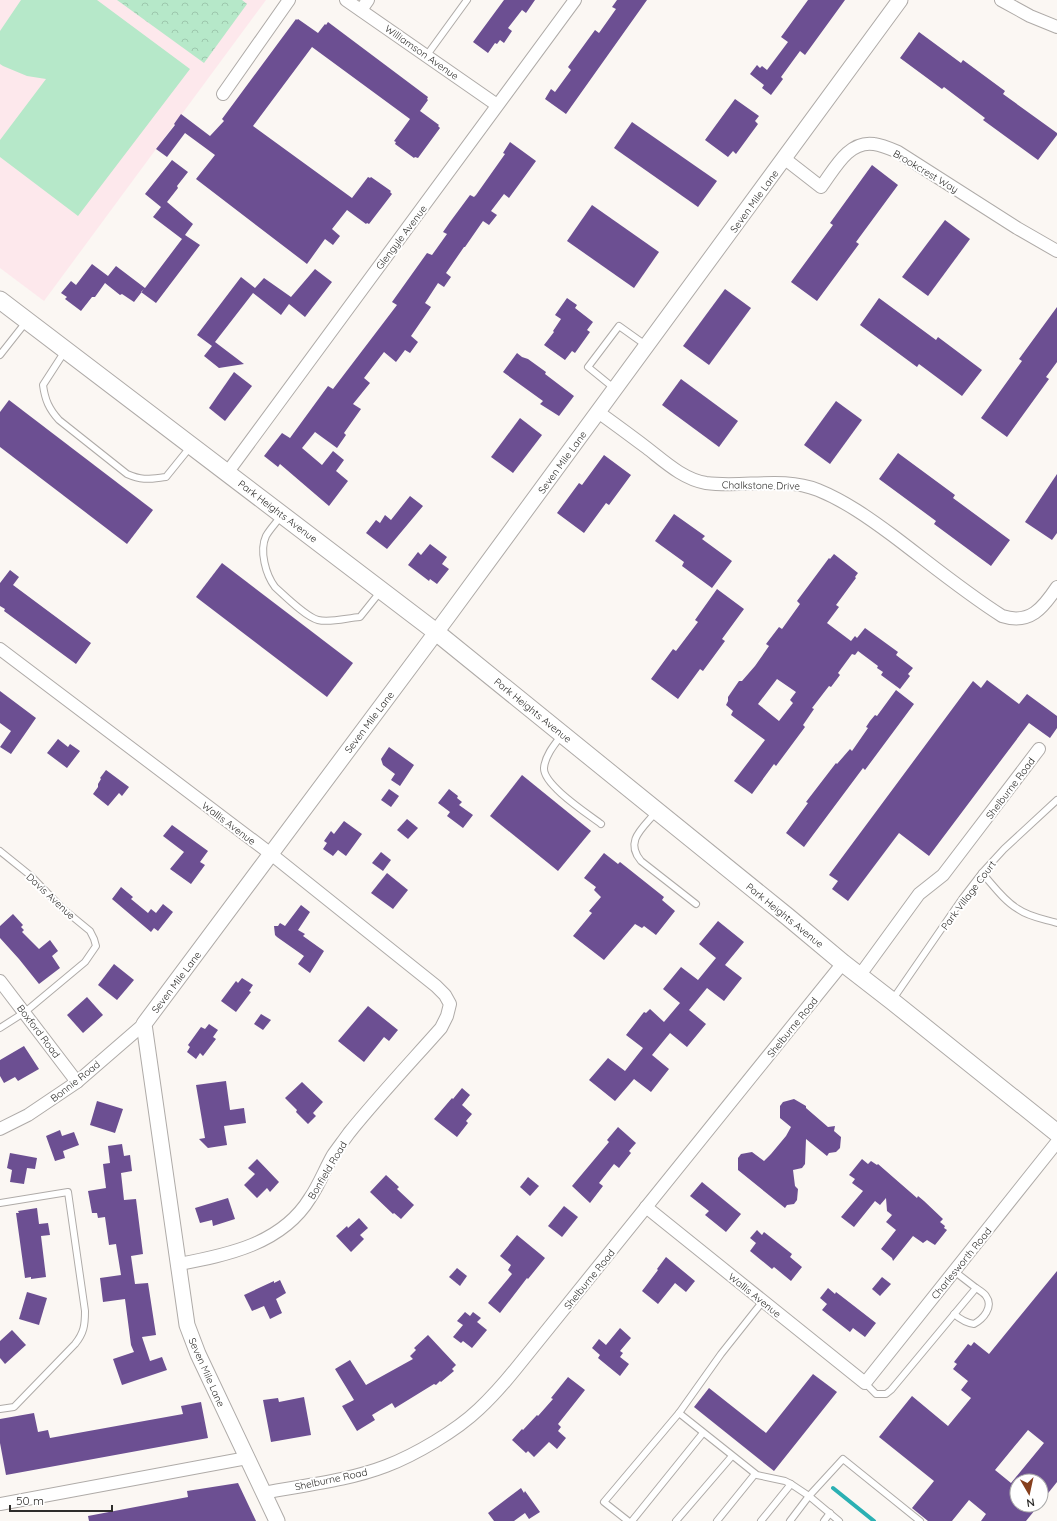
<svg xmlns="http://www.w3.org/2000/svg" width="1057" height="1521" font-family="Quicksand,sans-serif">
<defs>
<pattern id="park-crowns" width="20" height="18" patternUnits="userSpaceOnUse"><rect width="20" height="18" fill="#b6e8c9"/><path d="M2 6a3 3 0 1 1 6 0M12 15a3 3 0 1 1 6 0" fill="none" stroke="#9dc7ad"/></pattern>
</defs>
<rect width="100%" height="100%" fill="#fbf7f3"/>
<path fill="#fde8ec" d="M0,0H266L44,301L0,268Z"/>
<path fill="#b6e8c9" d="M21,0H97L190,69L78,216L0,157V140L46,79L27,76L3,66L0,64V31Z"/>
<path fill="url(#park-crowns)" d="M117,0H242L247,4L204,63Z"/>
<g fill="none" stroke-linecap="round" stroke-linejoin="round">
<path stroke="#2bb0b3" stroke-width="4" d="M833,1488L874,1521"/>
</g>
<g fill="#6c4f92" fill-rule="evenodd">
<path d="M504,0H535L526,13L522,10L508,28L512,31L504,43L500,40L497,44L495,43L488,53L473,42Z"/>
<path d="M617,0H647L566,114L545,99L551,89L555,92L571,70L568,67L595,30L599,33L616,9L612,7Z"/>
<path d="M808,0H845L805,55L800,51L781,77L783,79L771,95L762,88L764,85L750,74L757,65L760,68L762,66L767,70L788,42L781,37Z"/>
<path d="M296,19L297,20L298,19L318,33L325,24L326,25L328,22L428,97L427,99L428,100L420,111L439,125L438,126L440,128L418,158L415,157L414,158L395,144L396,142L394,141L410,119L312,47L253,126L352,198L368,177L370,178L371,177L391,191L390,192L392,194L369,224L367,223L366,224L347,210L332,229L340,236L333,245L325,239L307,264L196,179L215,155L185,133L167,157L156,149L175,125L174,124L181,114L210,136L224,121L222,119Z"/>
<path d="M919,32L961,63L963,60L1005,91L1003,94L1057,133V135L1038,160L983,120L985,118L944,87L942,89L900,58Z"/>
<path d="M735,99L759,116L755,121L758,124L736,154L733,151L728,157L705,140Z"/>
<path d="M632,122L717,181L698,207L614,148Z"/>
<path d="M510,142L536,161L509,198L504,194L491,211L497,215L489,225L483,221L465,247H464L446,273L451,277L444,287L438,283L425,303L431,307L411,336L418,342L410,353L405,350L396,362L384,352L364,378L370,383L353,404L361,409L344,433L346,435L337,448L315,432L302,448L322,465L333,451L344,460L336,471L348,481L329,506L280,464L278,467L264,456L282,433L290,438L328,386L333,389L397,305L392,302L427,253L432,255L447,234L443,232L450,222L470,195L474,197L476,195L505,154L503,153Z"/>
<path d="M172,160L188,172L177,186L178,188L167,202L193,224L185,235L200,245L156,303L141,292L144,289L134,302L122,294L120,295L105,283L95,297H92L81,311L65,299L67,297L61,293L71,281L76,285L92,264L108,276L116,266L145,288L182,239L153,217L161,207L145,194Z"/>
<path d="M872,165L898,185L856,242L859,244L817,301L791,282L833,225L830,223Z"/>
<path d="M592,205L659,252L634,288L567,241Z"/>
<path d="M945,220L970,239L928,296L902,277Z"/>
<path d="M315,269L332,282L305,317L289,304L281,315L253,293L215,342L244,364L219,368L204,356L212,346L197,335L241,277L255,288L264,278L291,297Z"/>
<path d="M725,289L751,308L709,365L683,346Z"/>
<path d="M567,298L577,305L575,308L593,322L587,330L590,332L575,353L572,351L565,360L544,345L554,332L553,331L561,319L555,315Z"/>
<path d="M879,298L936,340L938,337L982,370L962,396L919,364L917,367L860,325Z"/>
<path d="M1057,307V362L1046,377L1049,379L1007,437L981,418L1022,361L1019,359Z"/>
<path d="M517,353L522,357L528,359L546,372L545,374L574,396L559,416L540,404L543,401L503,372Z"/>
<path d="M234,372L252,386L225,421L209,408Z"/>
<path d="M681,379L738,421L719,447L662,405Z"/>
<path d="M9,400L153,510L127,544L0,447V412Z"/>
<path d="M836,401L862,420L830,464L804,445Z"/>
<path d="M520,418L542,435L513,473L491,457Z"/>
<path d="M898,453L955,495L953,498L1010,540L991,566L934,524L936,521L879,479Z"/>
<path d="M604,455L631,475L609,505L606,503L584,533L557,513L579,483L582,485Z"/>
<path d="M1057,474V533L1052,540L1025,522Z"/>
<path d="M410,496L423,506L387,549L366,533L376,520L380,523L385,515L391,520Z"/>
<path d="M674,514L705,536L702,539L732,561L712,588L682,566L684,562L655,541Z"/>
<path d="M430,544L447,557L442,564L449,569L437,584L430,579L429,581L408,565L418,552L421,555Z"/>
<path d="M834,554L858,573L855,577L856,578L836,605L839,607L827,623L851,641L855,636L857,638L865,628L898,652L896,655L913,668L908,674L910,676L900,689L881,675L883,672L877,668L878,666L858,651L855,655L852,654L838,673L840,675L831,687L829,686L812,708L814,709L803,725L805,727L776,766L774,764L752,794L734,781L765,740L731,715L733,711L726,705L728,701V697L739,681H742L755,666L769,646L766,644L779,627L782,629L800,604L797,601L829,558L830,559ZM777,679L796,692L790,700L793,703L779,721L758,704Z"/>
<path d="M222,563L353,663L327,697L196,597Z"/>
<path d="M10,570L19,577L13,585L91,643L76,664L4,611L5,609L0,606V583Z"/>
<path d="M717,589L744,609L722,639L725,641L703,671L700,669L678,699L651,679L673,649L676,651L698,622L695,620Z"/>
<path d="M987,680L1019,704L1027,694L1057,716V728L1050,738L1029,723L929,856L899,833L848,901L832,889L838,881L829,875L973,681L981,688Z"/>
<path d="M896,690L914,704L865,770L863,768L804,847L786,833L808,803L806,802L836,763L837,764L850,749L852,751L868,728L866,727L870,721L875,715L877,716Z"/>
<path d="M0,691L36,718L11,754L0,747L11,731L0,723Z"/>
<path d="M58,739L68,747L70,744L80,751L67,768L47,753Z"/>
<path d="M389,747L414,765L400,786L391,780L395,774L383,765L381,759Z"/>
<path d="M106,770L129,787L122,796L119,793L108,806L93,794L98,787V784L101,779L100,778Z"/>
<path d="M522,775L591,831L558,871L490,816Z"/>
<path d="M389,789L399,796L391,807L381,800Z"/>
<path d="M449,789L458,796L457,798L462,802L459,805L473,815L463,828L447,816L450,812L438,803Z"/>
<path d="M407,819L418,828L408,839L397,830Z"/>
<path d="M344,821L362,834L346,856L338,850L333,856L323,849L327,843L324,841L331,831L334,834Z"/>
<path d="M172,825L208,851L200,862L205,865L191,884L170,869L184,852L163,836Z"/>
<path d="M381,852L391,860L383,871L372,863Z"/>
<path d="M604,853L618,864L620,862L664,897L662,900L675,911L656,935L644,926L642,928L635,924L604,960L573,936L592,913L589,911L601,897L594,890L596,887L584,878Z"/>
<path d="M387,873L408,890L393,909L371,893Z"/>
<path d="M121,887L133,897L131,899L148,913L151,909L156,913L163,904L173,912L158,931L154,928L151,932L112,899Z"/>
<path d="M301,905L310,912L298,930L305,934L303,936L324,951L310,973L298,964L304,956L277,937L275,935L274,926H278L280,923L285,926Z"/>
<path d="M13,914L23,925L21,927L24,930L22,932L39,949L50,940L58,951L52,956L60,968L39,984L19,959L0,938V926Z"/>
<path d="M718,921L744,942L725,965L742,978L724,1001L707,988L689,1010L706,1024L687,1047L670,1033L652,1055L669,1069L651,1092L634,1079L615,1101L589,1080L608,1058L625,1071L643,1048L626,1035L644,1012L646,1013L650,1009L664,1022L680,1003L663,989L681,967L698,980L716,958L699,944Z"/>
<path d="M114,964L134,980L117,1000L98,985Z"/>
<path d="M242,978L253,985L249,991L251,992L236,1012L221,1001L236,981L238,983Z"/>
<path d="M87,997L103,1015L83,1033L67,1015Z"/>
<path d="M368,1006L398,1030L389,1041L384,1037L364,1062L338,1041Z"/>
<path d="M261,1014L271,1020L263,1030L254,1024Z"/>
<path d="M209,1024L218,1030L213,1037L216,1039L203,1056L200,1053L196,1059L187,1052L190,1047L188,1045L201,1027L205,1029Z"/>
<path d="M24,1046L39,1069L18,1081L15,1077L4,1083L0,1076V1060Z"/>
<path d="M226,1081L230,1110L244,1108L246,1123L224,1126L227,1145L208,1148L199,1139L205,1138L196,1085Z"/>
<path d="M302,1082L323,1102L313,1113L316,1116L308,1124L296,1112L297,1110L285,1098Z"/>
<path d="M462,1088L470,1095L462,1105L472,1114L466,1121L468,1123L457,1137L434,1119L452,1098L453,1099Z"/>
<path d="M794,1099L806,1106V1108L828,1127L835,1126L834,1131L841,1137L840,1148L836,1152L829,1153L827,1156L806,1139L805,1164L802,1168L793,1170L795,1186L798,1189L797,1200L794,1204L787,1205L785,1208L738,1170V1158L741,1154L752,1152L764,1161L771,1154L786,1136L791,1127L780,1118V1106L783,1102Z"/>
<path d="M97,1101L123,1109L115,1133L90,1125Z"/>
<path d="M618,1127L636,1143L629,1151L631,1153L619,1168L614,1164L599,1183L603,1186L590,1203L572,1186L609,1142L607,1140Z"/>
<path d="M60,1130L62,1136L74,1132L79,1145L63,1151L65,1158L55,1161L46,1136Z"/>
<path d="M122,1144L124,1156L130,1155L132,1171L121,1173L124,1200L136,1199L143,1254L131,1256L135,1284L148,1283L156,1335L142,1337L150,1361L162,1357L167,1370L122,1385L113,1359L134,1352L131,1345L125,1299L103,1302L100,1278L121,1275L116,1244L109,1245L105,1217L98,1218L97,1213H92L88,1191L106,1188L103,1164L110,1163L108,1146Z"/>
<path d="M10,1153L37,1158L35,1169L27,1168L24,1184L10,1182L12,1170L7,1168Z"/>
<path d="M257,1159L279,1182L270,1192L267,1188L257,1198L244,1185L255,1174L248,1168Z"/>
<path d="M862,1159L868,1164L871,1161L877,1165L878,1164L917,1198L918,1196L924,1201L943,1219L940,1222L945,1226L944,1228L947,1230L935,1245L927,1240L923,1243L913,1236L893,1261L892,1258L881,1249L896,1230L886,1222L892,1215L887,1211L886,1198L880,1205L875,1201L854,1227L841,1217L863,1191L852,1183L855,1179L849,1175Z"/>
<path d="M386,1175L399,1187L397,1189L414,1205L401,1219L394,1213L393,1214L370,1192Z"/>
<path d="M528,1177L539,1186L530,1196L520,1187Z"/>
<path d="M702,1182L741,1214L726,1232L705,1215L709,1211L690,1196Z"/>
<path d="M228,1198L235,1219L213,1226L212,1220L200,1223L195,1208Z"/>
<path d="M564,1206L578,1217L562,1237L548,1226Z"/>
<path d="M37,1208L39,1224L48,1223L50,1235L41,1236L46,1277L31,1279V1277L25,1278L16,1213H19L18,1211Z"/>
<path d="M359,1218L368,1228L360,1235L364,1239L351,1252L336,1236L347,1226L348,1228Z"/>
<path d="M757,1230L762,1235L764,1232L792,1254L790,1257L802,1267L791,1281L774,1267L772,1269L750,1251L756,1243L750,1238Z"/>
<path d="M517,1235L545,1258L528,1279L527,1278L500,1313L488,1303L512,1274L508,1270L511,1265L500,1256Z"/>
<path d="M666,1257L695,1281L686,1292L675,1283L658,1304L642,1291L658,1270L657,1269Z"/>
<path d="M457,1268L467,1276L460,1286L449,1277Z"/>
<path d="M1057,1271V1482L1041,1502V1481H1017V1505H1039L1026,1521H981L986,1514L969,1500L952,1521H928L912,1508L934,1481L879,1437L912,1396L948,1426L971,1398L961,1390L968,1381L953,1369L957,1364L954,1362L968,1344L971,1346L974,1342L989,1354ZM1028,1430L1044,1443L1011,1483L995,1470Z"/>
<path d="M882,1277L891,1284L880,1296L872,1289Z"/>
<path d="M280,1280L286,1293L276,1299L282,1313L270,1319L264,1306L252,1311L244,1295L274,1281V1283Z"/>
<path d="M828,1288L835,1294L836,1292L876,1323L865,1337L853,1328L850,1332L822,1310L827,1304L820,1298Z"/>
<path d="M27,1292L47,1298L39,1325L19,1319Z"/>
<path d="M465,1312L470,1316L473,1312L481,1318L477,1322L487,1330L472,1348L463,1341L461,1343L453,1337L463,1325L457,1321Z"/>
<path d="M620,1328L631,1338L620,1351L623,1353L620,1357L629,1364L620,1376L598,1358L600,1355L592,1348L599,1339L606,1345Z"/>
<path d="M12,1330L26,1345L5,1364L0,1358V1341Z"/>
<path d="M428,1335L456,1365L452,1369L454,1371L441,1382L440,1381L436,1385L434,1384L395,1408L392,1403L372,1415L375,1420L357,1431L342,1406L354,1400L335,1369L350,1360L366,1385L413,1359L410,1356L416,1350L414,1348Z"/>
<path d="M813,1374L837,1392L774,1471L694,1407L709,1388L766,1433Z"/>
<path d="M568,1377L585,1390L558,1424L561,1427L558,1431L566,1438L557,1449L549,1442L534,1457L528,1451L526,1453L512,1440L522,1429L523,1430L537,1415L538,1416L553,1399L551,1398Z"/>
<path d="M304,1397L311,1435L271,1442L263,1400L278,1398L279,1402Z"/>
<path d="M201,1402L208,1438L6,1475L0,1443V1419L34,1413L38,1432L48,1430L50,1438L183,1414L181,1406Z"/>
<path d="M238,1483L256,1521H89L88,1516L188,1497L187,1491Z"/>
<path d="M521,1488L524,1493L525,1491L540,1512L529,1519L525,1513L514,1521H494L488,1513Z"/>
</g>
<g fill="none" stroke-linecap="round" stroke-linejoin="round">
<g stroke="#afaba8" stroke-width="8">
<g id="service">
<path d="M427,55L467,0"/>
<path d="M65,351L43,385C45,400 49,409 59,420L127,474C143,481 149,479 166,477L191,446"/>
<path d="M0,355L26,322"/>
<path d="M615,389L588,367L619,326L647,346"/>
<path d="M281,516C276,523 270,529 266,536C259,551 266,575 275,587C285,596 306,617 318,620C330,623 347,618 360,617L380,592"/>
<path d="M561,736C554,745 545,756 544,768C543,785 588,814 601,824"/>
<path d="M656,812C643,828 624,841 641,861L696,904"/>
<path d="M0,851L31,876L62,908L90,931L94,939L96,946L85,962L25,1012L0,1028"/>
<path d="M982,873C993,885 1004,901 1018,909C1029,917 1044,919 1057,923"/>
<path d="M893,999L962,899L982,873L1004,849L1057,800"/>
<path d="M0,1203L68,1192L85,1311C85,1325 84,1333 75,1344L14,1407L0,1409"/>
<path d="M954,1314C961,1320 966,1323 974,1324C983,1319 994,1307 986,1296C984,1293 979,1290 976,1288"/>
<path d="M865,1383L876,1394H886L891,1390L976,1288L954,1271"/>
<path d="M679,1413L721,1354L763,1301"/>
<path d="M628,1521L604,1502L679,1413L757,1475L785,1481L791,1484L809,1496L839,1521"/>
<path d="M632,1521L703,1433"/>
<path d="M676,1521L732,1456"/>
<path d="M717,1521L755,1474"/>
<path d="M761,1521L791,1484"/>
<path d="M790,1521L809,1496L843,1459L920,1521"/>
<path d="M824,1521L830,1513"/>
</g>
</g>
<g stroke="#afaba8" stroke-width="14">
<g id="minor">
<path d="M346,0L497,105"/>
<path d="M1001,0L1030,16L1057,27"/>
<path d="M361,10L368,0"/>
<path d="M223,94L289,0"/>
<path d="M785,159L821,187C834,170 848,140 874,144C882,145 891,149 898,152L1017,228L1057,251"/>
<path d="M598,412C615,424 631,436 647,448C665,462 683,479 706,483C743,488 783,476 818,490C845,501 869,518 892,535C928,562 964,592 1002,616C1030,625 1043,608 1057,587"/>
<path d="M227,473L575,0"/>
<path d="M0,649L271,854L436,986L445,995L450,1004L447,1016L441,1028C410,1063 378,1097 349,1133C344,1140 338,1148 333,1155C325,1169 319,1185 310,1198C282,1244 227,1255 179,1264"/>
<path d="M860,975L919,894L943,875L1039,749"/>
<path d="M0,981L77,1082"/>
<path d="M0,1129L28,1115L77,1082L144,1024"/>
<path d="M646,1207L865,1383L1057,1142"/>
<path d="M263,1493C304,1485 347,1481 386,1466C415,1455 456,1431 479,1409C493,1396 506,1381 518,1366L843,963"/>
<path d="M0,1504L247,1458"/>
</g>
</g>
<g stroke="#afaba8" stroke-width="17">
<path id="tertiary" d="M277,1521L198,1354L187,1325L144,1024L449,615L900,0"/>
</g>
<g stroke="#afaba8" stroke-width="19">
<path id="secondary" d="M0,300L436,632L788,917L843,963L892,1001L1057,1133"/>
</g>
<use href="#service" stroke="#fff" stroke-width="6"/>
<use href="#minor" stroke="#fff" stroke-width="12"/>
<use href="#tertiary" stroke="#fff" stroke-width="15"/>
<use href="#secondary" stroke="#fff" stroke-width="17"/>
</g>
<g text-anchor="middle" stroke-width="4" stroke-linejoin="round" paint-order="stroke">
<g font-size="10" fill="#2e2d2b" stroke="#fff">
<text transform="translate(422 52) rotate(35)" y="4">Williamson Avenue</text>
<text transform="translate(926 171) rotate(31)" y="4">Brookcrest Way</text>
<text transform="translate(754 201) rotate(-54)" y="4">Seven Mile Lane</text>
<text transform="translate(401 237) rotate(-53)" y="4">Glengyle Avenue</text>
<text transform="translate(562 462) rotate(-54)" y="4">Seven Mile Lane</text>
<text transform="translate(761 485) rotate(1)" y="4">Chalkstone Drive</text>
<text transform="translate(278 511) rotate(37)" y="4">Park Heights Avenue</text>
<text transform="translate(533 710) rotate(39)" y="4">Park Heights Avenue</text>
<text transform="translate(369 722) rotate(-53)" y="4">Seven Mile Lane</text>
<text transform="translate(1010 788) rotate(-53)" y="4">Shelburne Road</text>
<text transform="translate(229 823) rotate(37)" y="4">Wallis Avenue</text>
<text transform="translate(968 895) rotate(-53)" y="4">Park Village Court</text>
<text transform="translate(51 896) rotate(43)" y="4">Davis Avenue</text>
<text transform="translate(785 915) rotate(39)" y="4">Park Heights Avenue</text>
<text transform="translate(176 982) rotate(-53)" y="4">Seven Mile Lane</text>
<text transform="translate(792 1027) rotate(-51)" y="4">Shelburne Road</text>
<text transform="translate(39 1031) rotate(53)" y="4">Boxford Road</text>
<text transform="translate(75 1081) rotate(-38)" y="4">Bonnie Road</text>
<text transform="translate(327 1170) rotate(-59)" y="4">Bonfield Road</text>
<text transform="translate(961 1263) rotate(-51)" y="4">Charlesworth Road</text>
<text transform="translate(589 1279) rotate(-51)" y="4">Shelburne Road</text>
<text transform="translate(755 1295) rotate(39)" y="4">Wallis Avenue</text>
<text transform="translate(207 1372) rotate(66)" y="4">Seven Mile Lane</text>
<text transform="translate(331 1479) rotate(-12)" y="4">Shelburne Road</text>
</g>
</g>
<g transform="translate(1029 1493) rotate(171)"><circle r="19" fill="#ffffff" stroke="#ababaa"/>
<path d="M0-3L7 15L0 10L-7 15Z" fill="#863f1d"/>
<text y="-6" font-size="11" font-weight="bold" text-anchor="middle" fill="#2e2d2b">N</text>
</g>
<path d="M10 1505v6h102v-6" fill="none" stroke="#2e2d2b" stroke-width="2"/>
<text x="16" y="1505" font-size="12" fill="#2e2d2b" stroke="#ffffff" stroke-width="3" paint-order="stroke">50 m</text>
</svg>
